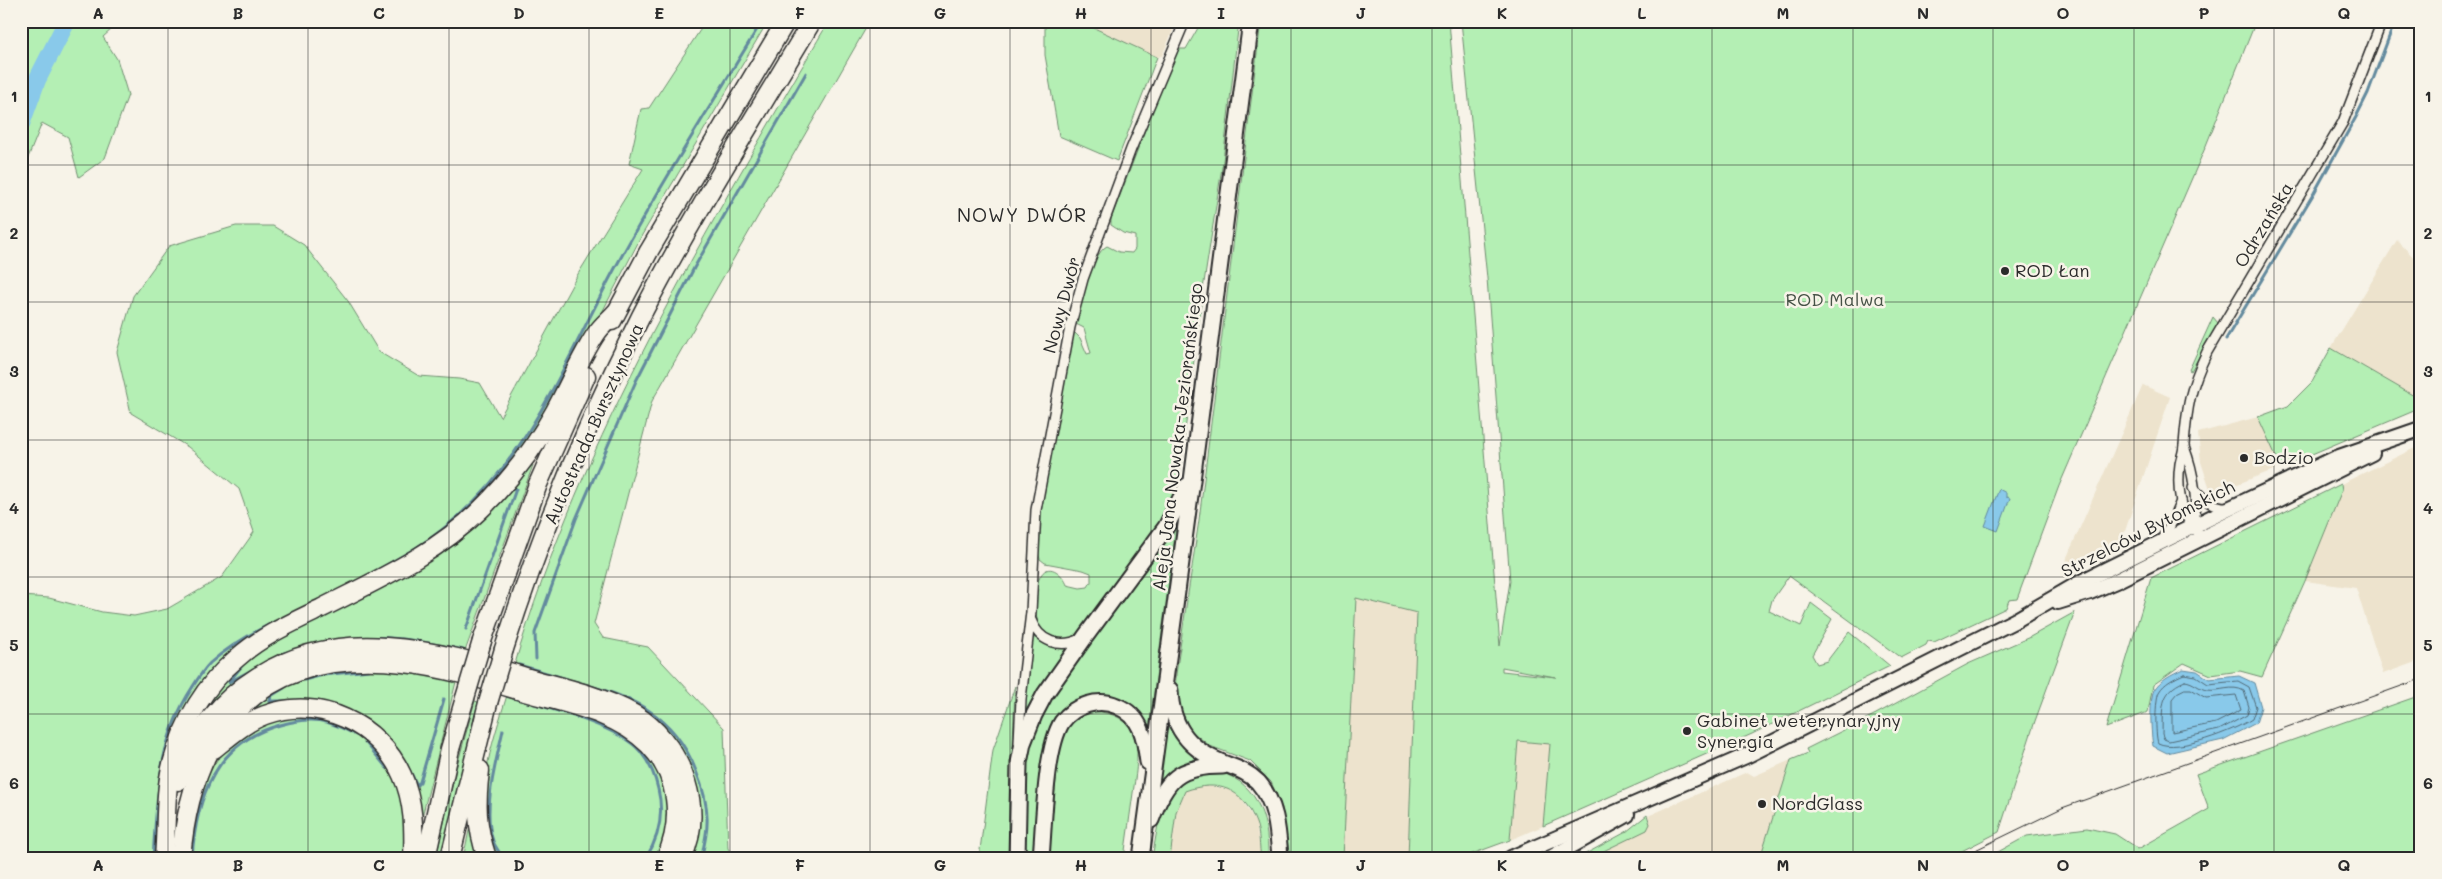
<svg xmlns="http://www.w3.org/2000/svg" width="2442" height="879" font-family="Mali,sans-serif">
<rect width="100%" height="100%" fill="#f7f3e8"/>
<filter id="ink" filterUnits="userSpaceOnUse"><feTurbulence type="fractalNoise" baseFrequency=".02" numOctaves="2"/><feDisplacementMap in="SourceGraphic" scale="10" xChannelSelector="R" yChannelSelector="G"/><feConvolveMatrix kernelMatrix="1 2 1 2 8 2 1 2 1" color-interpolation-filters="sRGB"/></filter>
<g filter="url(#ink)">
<g fill="#ede3cd">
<path d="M1079,21H1177L1162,56L1157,57Z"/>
<path d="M2397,240L2421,265V400L2331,348Z"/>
<path d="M2143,385L2170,397L2122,540L2075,565H2066L2067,557Z"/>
<path d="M2258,417L2281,467L2220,491L2211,492L2201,462L2198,433Z"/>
<path d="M2421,445V660L2383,674L2356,588L2305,581L2342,490L2341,484Z"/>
<path d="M1356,597L1417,613L1408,858H1343Z"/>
<path d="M1518,741L1550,744L1543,826L1510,840Z"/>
<path d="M1791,760L1760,858H1589L1618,844L1650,821L1648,816L1747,772L1754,776Z"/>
<path d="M1202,785L1228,789L1240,796L1256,823L1261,858H1170L1176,812L1185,791Z"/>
</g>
<g fill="#b4efb4" stroke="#708d70" fill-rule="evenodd">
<path d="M23,21H121L103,37L117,59L128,95L105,158L79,177L68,137L42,123L21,175V24Z"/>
<path d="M706,21H768L642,235L564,386L520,458L452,528L209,678L156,858H21V596L49,598L102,612L134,616L167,609L222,577L254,532L239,489L188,447L131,413L117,352L133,296L169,246L236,226H273L304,245L348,301L379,352L419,376L459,379L480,383L500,417L578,274L643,169L629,164L641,109L649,108Z"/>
<path d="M829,21H870L652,401L594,624L603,638L648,647L724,728L728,848L733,858H688L687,766L514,667C582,435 708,228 829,21Z"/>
<path d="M1045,21H1079L1157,57L1117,161L1059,136L1045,55Z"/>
<path d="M1202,21H1239L1223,161L1203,289L1179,478L1169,508L1084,633C1079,635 1072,640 1066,641C1033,646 1029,595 1041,575C1050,561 1064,576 1067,585L1080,588L1088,587L1091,582V573L1083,570L1045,563L1040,559L1038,552C1040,478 1058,404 1074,332L1080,338L1087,354L1091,353L1084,328L1076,324C1080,307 1091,254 1107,246L1119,252L1132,253L1135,249V236L1123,233L1111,225V219L1170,65L1178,49H1186Z"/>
<path d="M1261,21H1449L1500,646L1510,581L1487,278L1461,21H2256L2205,148L2059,486L2017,599L2009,600L2006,608L1934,642L1928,641L1926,645L1901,658L1789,576L1772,600L1769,611L1801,626L1811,603L1832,619L1812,655L1817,664L1827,661L1849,632L1890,666L1752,734L1543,826L1550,744L1518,741L1510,840L1461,858H1408L1417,613L1356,598L1343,858H1290L1282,808L1271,782L1250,761L1210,746L1191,731L1175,697L1176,674L1199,520ZM1502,667L1555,677H1556L1502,671Z"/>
<path d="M2213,317L2218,323L2191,371L2189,370Z"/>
<path d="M2331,348L2421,400V408L2281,467L2258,417L2288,406L2312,382Z"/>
<path d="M527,464L533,465L464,654L332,644L178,761L202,707L244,657L373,587Z"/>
<path d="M2341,484L2342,490L2305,581L2262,677L2240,671L2211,675L2184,663L2153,685L2148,712L2106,728L2151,578Z"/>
<path d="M1174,526L1176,528L1149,729L1133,708L1066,712L1037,858H1022L1027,753L1040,716L1058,687Z"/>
<path d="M2075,612L2035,721L1999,832L1948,858H1760L1791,760L1808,753L1806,749L1876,714L1968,664L2030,637Z"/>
<path d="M1033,637L1052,647L1070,648L1031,704L1024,720L1027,673Z"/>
<path d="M361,666L457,678L419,829L409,779L328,707L230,725L287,682Z"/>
<path d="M1015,686L1009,858H979L993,750Z"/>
<path d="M508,692L617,729L651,756L668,793V835L658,858H494C469,804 492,745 508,692Z"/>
<path d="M2421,695V858H1987L2027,836L2087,828L2115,834L2138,849L2209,809L2196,774Z"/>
<path d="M475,701L478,702L441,858H436L456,769Z"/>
<path d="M1165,710L1205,760C1180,765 1170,772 1154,792Z"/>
<path d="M1091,711C1146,714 1139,753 1133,793C1130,815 1127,836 1124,858H1048L1059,750L1065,731L1077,718Z"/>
<path d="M311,714L354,729L383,755L402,794L408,858H188C192,812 204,759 245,732C250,729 255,724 261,722C277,717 295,717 311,714Z"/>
<path d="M1211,770C1256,778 1269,816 1268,858H1261C1259,847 1260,833 1256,823C1243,788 1218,779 1185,791L1176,812L1170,858H1152L1162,802L1175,782Z"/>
<path d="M1647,815L1650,824L1647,830L1589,858H1578L1626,832Z"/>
<path d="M471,822L483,858H463Z"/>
</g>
<g fill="#89c9ea" stroke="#638a9e">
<path d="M1999,489L2006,493V497L2010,498L1998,531L1985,526Z"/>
<path d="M2183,669L2197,671L2209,679L2239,676L2254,683L2261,707L2256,723L2223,740L2167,753L2153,746C2151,735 2149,700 2154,690C2161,679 2172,674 2183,669Z"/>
</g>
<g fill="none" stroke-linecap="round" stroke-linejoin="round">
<g stroke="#516a77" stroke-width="1">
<path d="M2184,674L2196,676L2208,684L2238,681L2249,687L2256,707L2252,719C2233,731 2178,753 2158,743C2155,735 2155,700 2159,692C2164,683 2175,678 2184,674Z"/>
<path d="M2185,681C2194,682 2199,689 2207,690C2220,692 2232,684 2244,691L2249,707L2247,715L2219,730L2169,741L2164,739L2162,734C2163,709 2158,692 2185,681Z"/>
<path d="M2185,689H2191L2206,698L2236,695L2241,710L2216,723L2172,732V699L2177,693Z"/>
</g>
<g stroke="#638a9e" stroke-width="3">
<path d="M2226,339L2314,193L2356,117L2368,93L2395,21"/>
<path d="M365,577C393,561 423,546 448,525C532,457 568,353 619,261C663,180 714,101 762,21"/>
<path d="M466,629L516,489L510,490"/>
<path d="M355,639C391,634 428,643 463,650"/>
<path d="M536,659L535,633L576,519L636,381L694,268L806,73"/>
<path d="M519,665L567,679"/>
<path d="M304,680L323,675L369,670"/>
<path d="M231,681L284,653L329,642"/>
<path d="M573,681C631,697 673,712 696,771C703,788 708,806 707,824C707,835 703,847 702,858"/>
<path d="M229,682L244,663"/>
<path d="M507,696C540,706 618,725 640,751C649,762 655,775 658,789C664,813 659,837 646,858"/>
<path d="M270,701H299"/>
<path d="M270,701L271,696L284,688"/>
<path d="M332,705L347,710"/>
<path d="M353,713L369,722"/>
<path d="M503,730C496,762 482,810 493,841C495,847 500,853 503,858"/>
<path d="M362,738L387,768"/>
<path d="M405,762L417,785L420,782L444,699"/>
<path d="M153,858C157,798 158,740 192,688C197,680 203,670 210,663C228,647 252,633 274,622"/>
<path d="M192,858C196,797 216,742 280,725C313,716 326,719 356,735"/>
</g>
<path stroke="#89c9ea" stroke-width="18" d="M21,124L37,80L67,21"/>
<g stroke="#2b2b2b" stroke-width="12">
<g id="minor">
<path d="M2184,447C2193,470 2200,505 2192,529"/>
<path d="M2193,488C2203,499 2214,508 2229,507"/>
<path d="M2196,530C2179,513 2177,486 2180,464C2181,458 2184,451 2184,445C2187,406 2190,388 2207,352L2343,122L2382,21"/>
<path d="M2161,541L2172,522L2181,501"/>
<path d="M1031,620C1039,642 1060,649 1081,639"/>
<path d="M1019,743L1021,699L1031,612L1036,510L1070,327L1083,279L1131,149L1185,21"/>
</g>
</g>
<g stroke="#2b2b2b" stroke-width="18">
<g id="secondary">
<path d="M2058,602L2090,592L2118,580L2372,453"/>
<path d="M1511,858L1748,755L2016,620L2083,581L2222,512L2336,458L2417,430"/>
<path d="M1550,858L1627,815"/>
</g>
</g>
<g stroke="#2b2b2b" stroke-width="19">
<g id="primary">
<path d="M1170,690C1171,729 1192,752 1228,765C1239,769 1249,773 1258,782C1277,804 1278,831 1280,858"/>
<path d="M1151,820C1166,779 1178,766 1223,766"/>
<path d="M1017,858L1019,763L1023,743L1034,715L1045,694L1085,637L1166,527L1187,486"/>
<path d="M1041,858C1044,825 1045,748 1062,722C1074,705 1099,698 1117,706C1142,716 1145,739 1148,762"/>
<path d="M1141,858L1193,473L1251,21"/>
</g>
</g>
<g stroke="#2b2b2b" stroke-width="21">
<g id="motorway">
<path d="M612,321L649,251L786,21"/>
<path d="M482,641L538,484L586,376"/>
<path d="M504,649C540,536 587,422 641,316C693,215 754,119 812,21"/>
<path d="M214,749C230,736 246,722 265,715C319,695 379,724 402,775C414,801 414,830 413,858"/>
<path d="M480,770C476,804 476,825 487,858"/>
<path d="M178,781C207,689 291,640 386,647C435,650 483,664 529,678C564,688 613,698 643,720C683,750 705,810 682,858"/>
<path d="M164,858C167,827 164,794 172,764C183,724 204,686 236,659C260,637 291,623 320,609C375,581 436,554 480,510C510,481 535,447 555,411C569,386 580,358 596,334C601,326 610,319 616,312"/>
<path d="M181,858C192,725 264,646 404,663C442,667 481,679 518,690C561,703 616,711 649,745C679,776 683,820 666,858"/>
<path d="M426,858L450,749L465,698"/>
<path d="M450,858L488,703"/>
</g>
</g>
<use href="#minor" stroke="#f7f3e8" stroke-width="9"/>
<use href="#secondary" stroke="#f7f3e8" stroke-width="14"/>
<use href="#primary" stroke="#f7f3e8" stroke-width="15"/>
<use href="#motorway" stroke="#f7f3e8" stroke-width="18"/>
<path stroke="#2b2b2b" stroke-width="1" d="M1959,858L2062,808L2421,679"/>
<g stroke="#2b2b2b" stroke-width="21" stroke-linecap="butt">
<g id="motorway-bridge">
<path d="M465,698L482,641"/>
<path d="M488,703L504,649"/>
</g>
</g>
<use href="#motorway-bridge" stroke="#f7f3e8" stroke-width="18"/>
</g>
</g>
<path fill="none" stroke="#2b2b2b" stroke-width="1" stroke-opacity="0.55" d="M168,21V858M308,21V858M449,21V858M589,21V858M730,21V858M870,21V858M1010,21V858M1151,21V858M1291,21V858M1432,21V858M1572,21V858M1712,21V858M1853,21V858M1993,21V858M2134,21V858M2274,21V858M21,165H2421M21,302H2421M21,440H2421M21,577H2421M21,714H2421"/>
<g fill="#2b2b2b" stroke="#f7f3e8" stroke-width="2">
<circle cx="2005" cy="271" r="5"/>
<circle cx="2244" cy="458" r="5"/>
<circle cx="1687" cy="731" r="5"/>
<circle cx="1762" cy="804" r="5"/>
</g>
<g text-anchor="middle" stroke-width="5" stroke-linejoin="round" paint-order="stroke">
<g font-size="18" fill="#2b2b2b" stroke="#f7f3e8">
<text transform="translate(2264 225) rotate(-59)" y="6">Odrzańska</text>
<text transform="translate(1062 305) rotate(-75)" y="6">Nowy Dwór</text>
<text transform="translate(594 424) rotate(-66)" y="6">Autostrada Bursztynowa</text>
<text transform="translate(1178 437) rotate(-83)" y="6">Aleja Jana Nowaka-Jeziorańskiego</text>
<text transform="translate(2148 529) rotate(-27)" y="6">Strzelców Bytomskich</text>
</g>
<g font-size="18" fill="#2b2b2b" stroke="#f7f3e8" text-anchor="start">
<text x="2015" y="277">ROD Łan</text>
<text x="2254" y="464">Bodzio</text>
<text x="1697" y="727">Gabinet weterynaryjny<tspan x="1697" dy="21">Synergia</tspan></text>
<text x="1772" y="810">NordGlass</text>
</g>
<g font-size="18" fill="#465246" stroke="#f7f3e8">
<text x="1835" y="306">ROD Malwa</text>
</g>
<g font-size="19" letter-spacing="1" fill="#2b2b2b" stroke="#f7f3e8">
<text x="1022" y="222">NOWY DWÓR</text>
</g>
</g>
<rect width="2442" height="879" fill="none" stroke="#f7f3e8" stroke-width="55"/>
<rect x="28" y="28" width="2386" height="824" fill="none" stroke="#2b2b2b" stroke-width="2"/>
<g font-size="16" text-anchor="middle" font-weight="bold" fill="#2b2b2b">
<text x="98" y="19">A</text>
<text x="238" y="19">B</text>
<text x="379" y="19">C</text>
<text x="519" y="19">D</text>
<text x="659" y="19">E</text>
<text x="800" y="19">F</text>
<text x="940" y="19">G</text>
<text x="1081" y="19">H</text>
<text x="1221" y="19">I</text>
<text x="1361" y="19">J</text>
<text x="1502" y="19">K</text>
<text x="1642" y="19">L</text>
<text x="1783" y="19">M</text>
<text x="1923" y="19">N</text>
<text x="2063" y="19">O</text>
<text x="2204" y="19">P</text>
<text x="2344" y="19">Q</text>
<text x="14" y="102">1</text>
<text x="2428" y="102">1</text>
<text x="14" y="239">2</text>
<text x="2428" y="239">2</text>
<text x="14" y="377">3</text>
<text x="2428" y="377">3</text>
<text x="14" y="514">4</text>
<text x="2428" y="514">4</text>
<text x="14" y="651">5</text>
<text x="2428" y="651">5</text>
<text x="14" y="789">6</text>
<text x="2428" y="789">6</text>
<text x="98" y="871">A</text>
<text x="238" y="871">B</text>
<text x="379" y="871">C</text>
<text x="519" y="871">D</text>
<text x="659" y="871">E</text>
<text x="800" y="871">F</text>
<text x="940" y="871">G</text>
<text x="1081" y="871">H</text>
<text x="1221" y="871">I</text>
<text x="1361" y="871">J</text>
<text x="1502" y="871">K</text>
<text x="1642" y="871">L</text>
<text x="1783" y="871">M</text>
<text x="1923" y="871">N</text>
<text x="2063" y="871">O</text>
<text x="2204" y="871">P</text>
<text x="2344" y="871">Q</text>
</g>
</svg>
